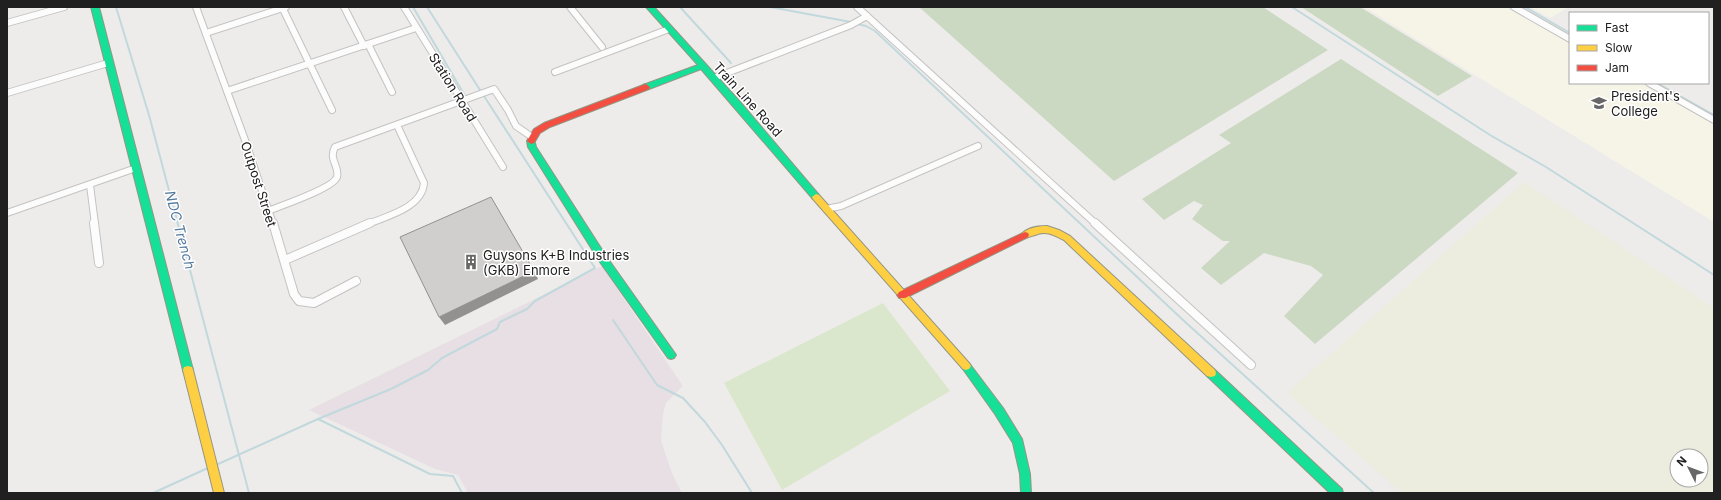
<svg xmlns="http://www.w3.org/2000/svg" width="1721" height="500" font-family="Inter,sans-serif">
<rect width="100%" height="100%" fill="#eeecea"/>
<path fill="#e7dfe4" d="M602,266L683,386L666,403L663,414L661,440L672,473L682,493H468L458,475L435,469L309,410Z"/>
<g fill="#f6f4e7">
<path d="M1364,7H1506L1570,43V83H1642L1714,123V222Z"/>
<path d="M1530,7H1569L1550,18Z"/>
</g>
<path fill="#ececdf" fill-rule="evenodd" d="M1524,182L1714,308V493H1402L1287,393ZM1677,456H1701V480H1677Z"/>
<path fill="#dbe7cc" d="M883,303L950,391L782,490L724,383Z"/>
<g fill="#cbd9c2">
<path d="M919,7H1263L1328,50L1114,181Z"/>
<path d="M1301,7H1360L1472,76L1438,96Z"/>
<path d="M1341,59L1518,173L1315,344L1284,316L1323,275L1311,266L1264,253L1221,285L1201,268L1230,241H1223L1192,219L1203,205L1194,201L1164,220L1142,199L1231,143L1219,135Z"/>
</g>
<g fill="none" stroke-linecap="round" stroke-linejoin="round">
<g stroke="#c1d8dd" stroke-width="2">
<path d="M116,7L149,115L249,493"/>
<path d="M413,7L465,96"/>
<path d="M427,7L480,90"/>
<path d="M680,7L731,63"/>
<path d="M770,7L851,22"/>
<path d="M1292,7L1490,135L1546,167L1714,275"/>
<path d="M1525,7L1570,33"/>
<path d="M857,24L866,26L875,31L1183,320L1374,493"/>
<path d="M1657,83L1714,115"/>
<path d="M613,320L657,385L683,398L705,422L722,445L752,493"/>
<path d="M318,419L391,389L428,370L442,358L497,329L500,322L527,309L535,301L595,268L484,96"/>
<path d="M216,465L318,419L430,474L453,476L462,493"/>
<path d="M153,493L208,468"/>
</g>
<g stroke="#c4c3c2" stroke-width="8">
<g id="street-far1">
<path d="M196,7L245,140L273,224"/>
<path d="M282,7L332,110"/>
<path d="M344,7L364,46"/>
<path d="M404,7L503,167"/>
<path d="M570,7L602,47"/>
<path d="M857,7L1096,224"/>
<path d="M1514,7L1570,39"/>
<path d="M7,23L64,7"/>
<path d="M206,33L286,7"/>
<path d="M368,44L392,92"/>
<path d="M555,72L669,29"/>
<path d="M714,78L851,25L867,16"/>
<path d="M1649,83L1714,120"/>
<path d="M227,91L416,28"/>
<path d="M7,93L108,63"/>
<path d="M90,185L95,224"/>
<path d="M826,209L841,206L978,146"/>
<path d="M268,211C280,206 334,188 337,177C340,166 328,160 335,147L494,89L508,110L516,126L532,137"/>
<path d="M7,213L136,168"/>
<path d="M368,224C387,216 422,208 424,183L397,125"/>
</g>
</g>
<g stroke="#c4c3c2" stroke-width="10">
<g id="street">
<path d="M94,223L99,263"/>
<path d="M273,223L294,294L299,301L314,303L356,281"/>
<path d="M1095,223L1251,365"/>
<path d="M285,260L370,223"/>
</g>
</g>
<g stroke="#959683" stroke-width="2">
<g id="fast">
<path d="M91,7H99L193,370L192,373L188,374L184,373L183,370Z"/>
<path d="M646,7H654L741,103L819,195L820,197L819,199H813L701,69L649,89H643L642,87L643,85L698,65Z"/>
<path d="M531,138L534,139L536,147L606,256L674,352L676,355L674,358L671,359L668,358L600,262L528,147L527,141Z"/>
<path d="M966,362L969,363L1003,408L1022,439L1030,474L1031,493H1021L1020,474L1013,443L995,414L963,369L961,366L963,363Z"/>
<path d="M1211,369L1215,370L1342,489L1343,493H1330L1207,376L1206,373L1207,370Z"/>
</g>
</g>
<g stroke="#959683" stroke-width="2">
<g id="slow">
<path d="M816,194L819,195L969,363L971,366L969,369L966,370L963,369L813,199L812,197Z"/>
<path d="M1047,226L1059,230L1070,236L1215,370L1216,373L1215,376L1211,377L1207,376L1064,240C1054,235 1046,230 1035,235C1030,236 1027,239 1022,237L1021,235C1026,228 1038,226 1047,226Z"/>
<path d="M188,366L192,367L193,370L224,493H214L183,370L184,367Z"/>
</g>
</g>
<g stroke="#959683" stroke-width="2">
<g id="jam">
<path d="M646,84L650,87L649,89L550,127L540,133L534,143L531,144L527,141L534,129L544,123Z"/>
<path d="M1025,232L1028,233L1029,235L1028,237L905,298H899L897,295L899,292Z"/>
</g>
</g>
<use href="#street-far1" stroke="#fcfcfc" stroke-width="6"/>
<use href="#street" stroke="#fcfcfc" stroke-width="8"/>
<use href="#fast" fill="#16e098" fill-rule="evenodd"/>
<use href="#slow" fill="#ffcf43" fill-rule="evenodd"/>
<use href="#jam" fill="#f24e42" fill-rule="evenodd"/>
</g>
<path fill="#929190" d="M534,271L538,279L445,325L439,317Z"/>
<path fill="#d1cfcd" stroke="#929190" d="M491,197L534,271L439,317L400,237Z"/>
<defs>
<g id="school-bare" transform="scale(1.2)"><path d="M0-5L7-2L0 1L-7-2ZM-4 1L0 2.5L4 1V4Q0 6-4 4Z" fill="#686767" stroke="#fff" stroke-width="2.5" paint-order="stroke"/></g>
<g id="building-bare" transform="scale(1.2)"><path d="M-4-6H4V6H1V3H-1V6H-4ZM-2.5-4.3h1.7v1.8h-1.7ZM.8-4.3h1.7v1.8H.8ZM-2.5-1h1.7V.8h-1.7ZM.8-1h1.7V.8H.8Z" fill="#686767" stroke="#fff" stroke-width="2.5" paint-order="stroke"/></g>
</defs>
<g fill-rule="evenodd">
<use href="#school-bare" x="1599" y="103"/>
<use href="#building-bare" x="471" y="262"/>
</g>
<g text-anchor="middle" stroke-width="3" stroke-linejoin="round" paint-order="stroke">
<g font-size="13" fill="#202020" stroke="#fff">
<text transform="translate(453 87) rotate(58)" y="5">Station Road</text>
<text transform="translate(748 99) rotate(48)" y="5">Train Line Road</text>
<text transform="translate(259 184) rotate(72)" y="5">Outpost Street</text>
</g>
<g font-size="13" fill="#202020" stroke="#fff" text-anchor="start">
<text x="1611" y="101">President's<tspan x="1611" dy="15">College</tspan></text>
<text x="483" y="260">Guysons K+B Industries<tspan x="483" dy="15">(GKB) Enmore</tspan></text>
</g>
<g font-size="14" font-style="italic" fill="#547a9e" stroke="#fff">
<text transform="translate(180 230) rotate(75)" y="5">NDC Trench</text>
</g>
</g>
<rect width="1721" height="500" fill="none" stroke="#202020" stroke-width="16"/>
<rect x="1569" y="12" width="140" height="72" fill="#ffffff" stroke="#a6a6a6"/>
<rect x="1577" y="25" width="20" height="6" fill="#16e098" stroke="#a6a6a6"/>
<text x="1605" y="32" font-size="12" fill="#202020">Fast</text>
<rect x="1577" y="45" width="20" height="6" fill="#ffcf43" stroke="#a6a6a6"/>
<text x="1605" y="52" font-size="12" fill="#202020">Slow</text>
<rect x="1577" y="65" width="20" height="6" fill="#f24e42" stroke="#a6a6a6"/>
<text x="1605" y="72" font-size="12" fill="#202020">Jam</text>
<g transform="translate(1689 468) rotate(312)"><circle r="19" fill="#ffffff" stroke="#a6a6a6"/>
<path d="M0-3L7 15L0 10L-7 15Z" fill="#686767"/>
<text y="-6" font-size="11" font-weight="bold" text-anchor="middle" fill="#202020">N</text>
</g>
</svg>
